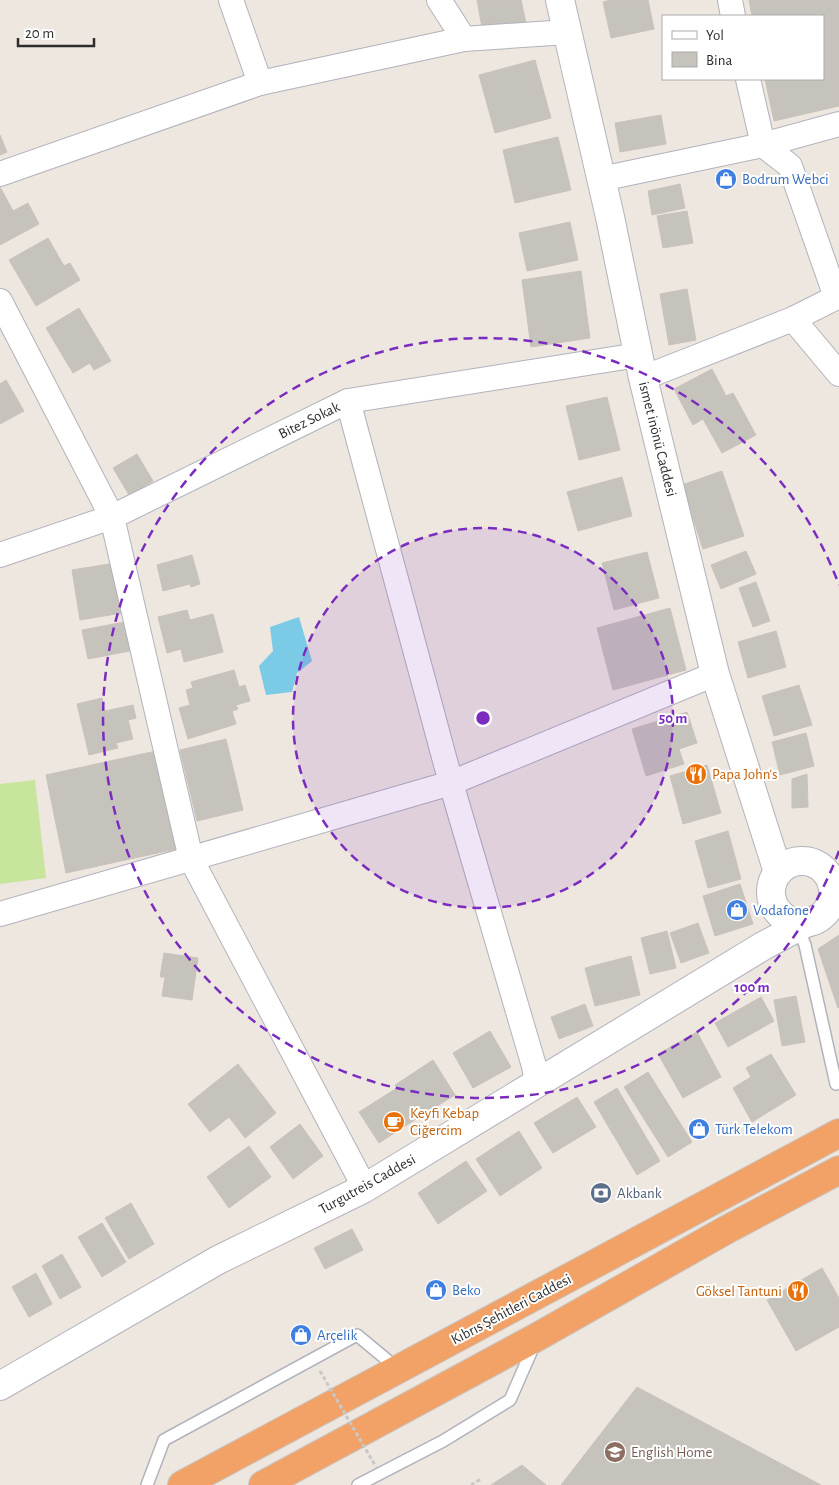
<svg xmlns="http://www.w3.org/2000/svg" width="839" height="1485" font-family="'Alegreya Sans',sans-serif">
<rect width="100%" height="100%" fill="#ede7e0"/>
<path fill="#c8e59e" d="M35,780L46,878L0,884V784Z"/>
<path fill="#7ccbe6" d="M299,617L312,661L297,673L292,692L266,695L259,666L273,651L270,627Z"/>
<g fill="#c6c2bc" stroke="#c9c3ba">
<path d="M477,0H521L526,23L483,33Z"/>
<path d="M610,0H648L654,29L611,38L603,2Z"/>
<path d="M749,0H839V106L774,121L765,79H823V16H752Z"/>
<path d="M535,60L551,118L495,133L479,75Z"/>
<path d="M661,115L666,144L620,152L615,123Z"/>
<path d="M0,135L7,152L0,155Z"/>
<path d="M558,137L571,190L515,203L503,150Z"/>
<path d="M680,184L685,208L652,215L648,191Z"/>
<path d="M0,187L13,211L28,203L39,224L0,245Z"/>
<path d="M687,211L693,243L663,248L657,216Z"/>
<path d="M570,222L578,260L527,271L519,233Z"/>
<path d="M48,238L64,266L70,263L80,280L36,306L9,260Z"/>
<path d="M581,271L590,338L531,347L522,280Z"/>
<path d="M687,289L696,340L669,345L660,294Z"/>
<path d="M79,308L111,361L94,370L90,363L73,373L46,328Z"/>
<path d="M712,369L726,396L733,393L756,435L722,453L703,419L693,425L674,389Z"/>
<path d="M6,380L24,411L0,424V384Z"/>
<path d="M607,397L620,450L579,460L566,406Z"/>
<path d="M137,454L153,481L129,495L113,468Z"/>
<path d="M722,471L744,536L703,549L682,485Z"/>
<path d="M622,477L632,516L578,531L567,492Z"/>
<path d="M746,551L756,574L721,589L711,565Z"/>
<path d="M647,552L659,598L614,610L602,563Z"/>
<path d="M192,555L200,584L191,587L190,584L163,591L157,565Z"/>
<path d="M115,563L122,613L80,620L72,570Z"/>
<path d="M756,582L770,621L753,627L739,588Z"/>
<path d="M670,608L686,670L613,690L597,628Z"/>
<path d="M187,610L190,620L213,614L223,652L184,662L181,649L167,653L158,617Z"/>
<path d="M130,621L135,650L88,659L82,630Z"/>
<path d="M776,631L786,667L748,678L738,642Z"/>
<path d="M234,670L239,687L245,685L250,701L236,705L238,709L232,711L236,724L188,739L179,708L190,705L186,690L193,688L191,682Z"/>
<path d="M799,685L812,725L774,736L762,696Z"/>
<path d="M102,698L105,711L133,705L136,718L128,720L133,739L116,743L118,748L89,755L77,704Z"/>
<path d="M687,712L697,743L679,749L684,764L646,776L632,729Z"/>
<path d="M806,733L814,766L780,775L772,742Z"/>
<path d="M226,739L243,810L197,821L180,750Z"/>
<path d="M156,751L176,849L66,873L46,775Z"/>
<path d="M707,765L721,813L683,824L670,776Z"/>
<path d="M807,774L808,807L792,808V779Z"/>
<path d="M728,831L741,879L708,888L695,841Z"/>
<path d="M740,884L753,924L715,936L703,896Z"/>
<path d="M698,923L709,953L681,963L670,933Z"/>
<path d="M667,931L676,968L650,974L641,938Z"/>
<path d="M839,935V1007L838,1008L818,949Z"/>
<path d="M164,953L198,958L192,1000L162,996L165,977H160Z"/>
<path d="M631,956L640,995L595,1006L585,968Z"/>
<path d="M796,996L805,1042L782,1046L774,1000Z"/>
<path d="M761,997L774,1021L728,1047L715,1023Z"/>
<path d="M585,1004L593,1026L559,1039L551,1017Z"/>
<path d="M490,1031L511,1067L473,1088L453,1053Z"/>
<path d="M697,1032L721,1077L683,1098L658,1054Z"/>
<path d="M771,1054L796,1095L752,1122L733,1088L751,1077L746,1068Z"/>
<path d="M433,1060L455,1095L416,1119L395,1085Z"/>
<path d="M238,1064L276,1113L245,1138L229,1117L210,1132L188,1104Z"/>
<path d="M648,1072L692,1142L668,1157L624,1087Z"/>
<path d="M397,1088L416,1119L379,1143L359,1112Z"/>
<path d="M617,1088L660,1161L637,1175L594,1102Z"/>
<path d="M577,1097L596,1127L553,1153L534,1123Z"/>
<path d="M300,1124L323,1156L293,1179L270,1147Z"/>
<path d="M519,1131L542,1168L500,1196L476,1159Z"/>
<path d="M249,1146L271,1177L229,1208L207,1177Z"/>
<path d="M466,1161L487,1191L438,1224L418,1193Z"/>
<path d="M131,1203L154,1244L129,1259L105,1218Z"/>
<path d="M102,1223L126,1262L102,1277L78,1237Z"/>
<path d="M352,1229L363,1250L325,1269L314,1248Z"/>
<path d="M62,1254L81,1287L60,1299L42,1266Z"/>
<path d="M822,1268L839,1298V1327L796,1351L767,1300Z"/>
<path d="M36,1273L52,1304L29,1317L12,1287Z"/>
<path d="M637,1387L821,1485H561Z"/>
<path d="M522,1465L546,1485H491Z"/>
</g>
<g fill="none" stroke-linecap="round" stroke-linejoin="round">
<g stroke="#b1b2bc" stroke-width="14">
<g id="lane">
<path d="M798,928L805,945L836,1084"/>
<path d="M147,1485L164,1440L357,1335L398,1369"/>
<path d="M358,1485L443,1441L510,1400L535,1343"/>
</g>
</g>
<g stroke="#b1b2bc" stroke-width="26">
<g id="street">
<path d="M231,0L260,83"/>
<path d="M439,0L464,39"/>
<path d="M730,0L733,16"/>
<path d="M748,79L763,145L790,166L836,297"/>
<path d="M0,174L260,83L464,39L567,32"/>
<path d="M601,179L763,145L839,124"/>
<path d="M0,301L112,517L191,859L358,1175L363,1189"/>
<path d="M793,319L839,374"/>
<path d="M643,378L793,319L839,296"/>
<path d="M348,401L451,783L534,1066L537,1083"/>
<path d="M0,555L112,517L348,401L638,355"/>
<path d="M0,914L451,783L715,674"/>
</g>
</g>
<g stroke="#b1b2bc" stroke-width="30">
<g id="secondary">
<path d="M560,0L610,217L643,378L715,674L778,872"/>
<circle cx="802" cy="892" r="31"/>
<path d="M0,1386L218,1260L363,1189L763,946L804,924"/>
</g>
</g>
<g stroke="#c8c8c8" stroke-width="30">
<g id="highway">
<path d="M182,1485L839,1133"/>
<path d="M263,1485L537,1337L726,1230L839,1170"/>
</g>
</g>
<path stroke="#c8c8c8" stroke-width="3" stroke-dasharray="4 2.5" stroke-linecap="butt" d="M471,1485L481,1479"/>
<use href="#lane" stroke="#fff" stroke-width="11"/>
<use href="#street" stroke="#fff" stroke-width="24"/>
<use href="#secondary" stroke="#fff" stroke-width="28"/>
<use href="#highway" stroke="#f2a266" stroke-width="28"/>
<path stroke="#c8c8c8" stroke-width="3" stroke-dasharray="4 2.5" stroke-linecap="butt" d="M320,1371L376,1467"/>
</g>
<circle cx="483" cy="718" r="190" fill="#7b2cbf" fill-opacity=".12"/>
<g fill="none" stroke="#7b2cbf" stroke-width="2.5" stroke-dasharray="9 6">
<circle cx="483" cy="718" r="190"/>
<path d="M839 851A380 380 0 1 1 839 585"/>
</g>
<defs>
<g id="shop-disc" transform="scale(1.125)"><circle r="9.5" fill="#3f7fe0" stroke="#fff"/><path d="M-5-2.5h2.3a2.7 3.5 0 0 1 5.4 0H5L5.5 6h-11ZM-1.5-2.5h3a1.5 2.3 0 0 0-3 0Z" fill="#fff"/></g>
<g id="restaurant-disc" transform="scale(1.125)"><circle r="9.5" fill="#e8710a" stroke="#fff"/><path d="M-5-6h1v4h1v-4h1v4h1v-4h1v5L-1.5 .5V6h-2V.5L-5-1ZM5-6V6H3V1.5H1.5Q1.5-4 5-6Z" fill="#fff"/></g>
<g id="cafe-disc" transform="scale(1.125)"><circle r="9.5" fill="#e8710a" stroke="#fff"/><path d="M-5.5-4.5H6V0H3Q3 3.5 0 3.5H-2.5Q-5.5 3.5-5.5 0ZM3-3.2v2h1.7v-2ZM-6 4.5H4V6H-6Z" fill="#fff"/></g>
<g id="bank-disc" transform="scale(1.125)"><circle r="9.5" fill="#5c6f8a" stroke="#fff"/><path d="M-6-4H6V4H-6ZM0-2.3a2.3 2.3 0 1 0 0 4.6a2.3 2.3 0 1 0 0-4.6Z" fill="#fff"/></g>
<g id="school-disc" transform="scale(1.125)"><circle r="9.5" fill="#8d6e63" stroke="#fff"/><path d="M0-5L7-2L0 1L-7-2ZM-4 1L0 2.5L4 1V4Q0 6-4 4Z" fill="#fff"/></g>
</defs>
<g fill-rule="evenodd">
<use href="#shop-disc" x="726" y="179"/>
<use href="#restaurant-disc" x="696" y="774"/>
<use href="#shop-disc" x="737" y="910"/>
<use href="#cafe-disc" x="394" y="1122"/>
<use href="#shop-disc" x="699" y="1129"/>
<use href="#bank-disc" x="601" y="1193"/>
<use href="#shop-disc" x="436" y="1290"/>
<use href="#restaurant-disc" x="798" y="1291"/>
<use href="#shop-disc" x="301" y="1335"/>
<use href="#school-disc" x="615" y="1452"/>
</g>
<g text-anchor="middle" stroke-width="4" stroke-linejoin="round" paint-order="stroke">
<g font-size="15" fill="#366cbe" stroke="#fff" text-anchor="start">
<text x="742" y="184">Bodrum Webci</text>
<text x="753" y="915">Vodafone</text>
<text x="715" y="1134">Türk Telekom</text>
<text x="452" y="1295">Beko</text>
<text x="317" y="1340">Arçelik</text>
</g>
<g font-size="15" fill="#2d2d2d" stroke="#fff">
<text transform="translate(309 420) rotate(-26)" y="5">Bitez Sokak</text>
<text transform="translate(658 439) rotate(76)" y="5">ismet inönü Caddesi</text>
<text transform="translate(367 1184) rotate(-29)" y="5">Turgutreis Caddesi</text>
<text transform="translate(511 1309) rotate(-28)" y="5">Kıbrıs Şehitleri Caddesi</text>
</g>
<g font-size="15" fill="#c56008" stroke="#fff" text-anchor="start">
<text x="712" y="779">Papa John's</text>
<text x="410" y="1118">Keyfi Kebap<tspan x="410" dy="17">Ciğercim</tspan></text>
<text x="782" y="1296" text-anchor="end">Göksel Tantuni</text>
</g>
<g font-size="15" fill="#4e5e75" stroke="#fff" text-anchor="start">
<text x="617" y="1198">Akbank</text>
</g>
<g font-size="15" fill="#785e54" stroke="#fff" text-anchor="start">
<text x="631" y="1457">English Home</text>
</g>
</g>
<circle cx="483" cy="718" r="8" fill="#7b2cbf" stroke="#fff" stroke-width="2.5"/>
<g font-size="15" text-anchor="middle" font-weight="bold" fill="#7b2cbf" stroke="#fff" stroke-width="4" stroke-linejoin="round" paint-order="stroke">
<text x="673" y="723">50 m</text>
<text x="752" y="992">100 m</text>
</g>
<rect x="662" y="15" width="162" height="65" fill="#ffffff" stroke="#ababab"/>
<rect x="672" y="31" width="25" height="8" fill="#ffffff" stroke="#ababab"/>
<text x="706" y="40" font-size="15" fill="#2d2d2d">Yol</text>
<rect x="672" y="52" width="25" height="15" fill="#c6c2bc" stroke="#ababab"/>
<text x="706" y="65" font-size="15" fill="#2d2d2d">Bina</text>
<path d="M18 38v8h76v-8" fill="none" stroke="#2d2d2d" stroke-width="2.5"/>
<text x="25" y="38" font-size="15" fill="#2d2d2d" stroke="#ffffff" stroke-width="4" paint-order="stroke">20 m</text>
</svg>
